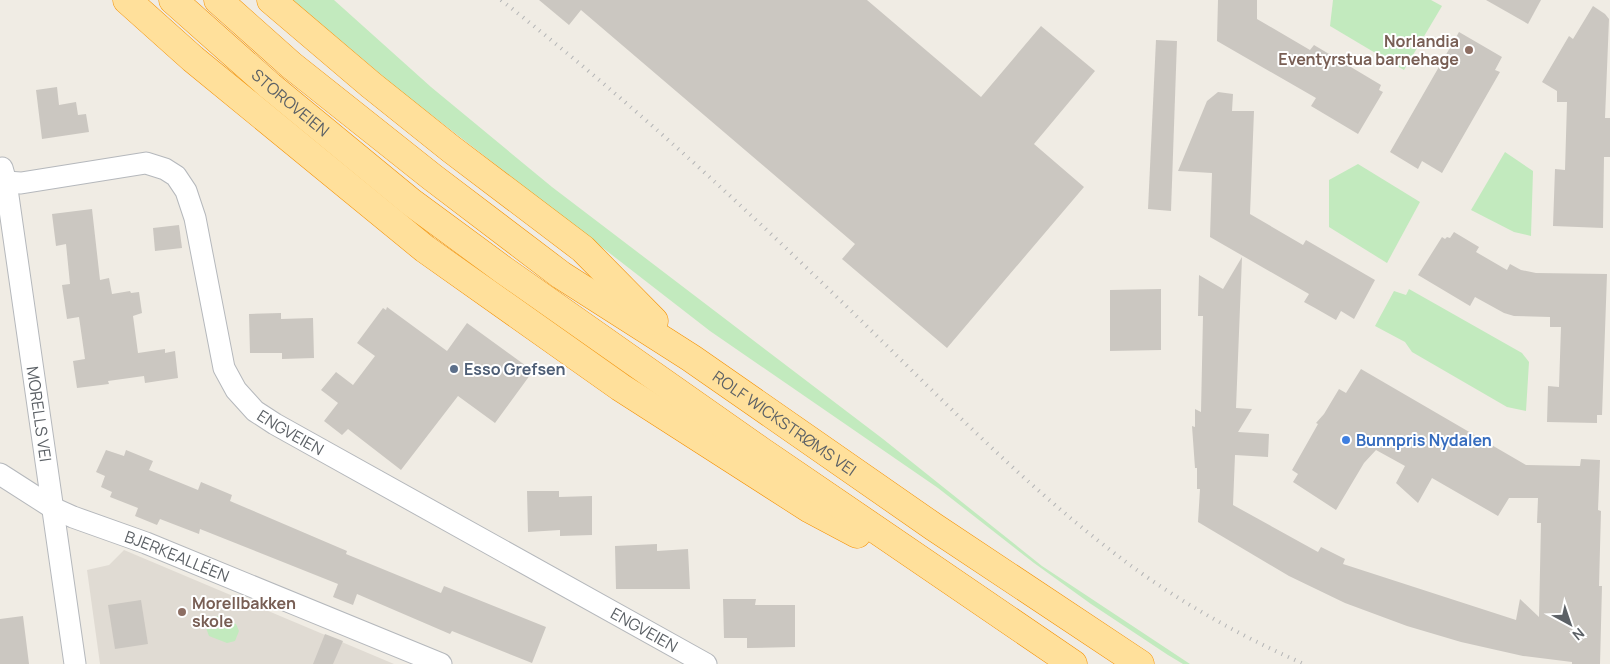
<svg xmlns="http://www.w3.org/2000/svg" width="1610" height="664" font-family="Manrope,sans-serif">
<rect width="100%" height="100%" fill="#f0ece4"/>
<path fill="#e0dbd3" d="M124,550L394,664H100L87,570L109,565Z"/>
<g fill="#c2eabe">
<path d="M293,0H334L431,87L552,187L883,439L1042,566L1190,664H1183L1168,655L1091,604L1034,563L938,488L710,331L398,89Z"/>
<path d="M1333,0H1431L1442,6L1404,70L1330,26Z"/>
<path d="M1505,152L1533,171L1531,236L1514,232L1471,210Z"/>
<path d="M1358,164L1420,202L1387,263L1329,227V180Z"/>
<path d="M1409,289L1522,353L1529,362L1526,411L1507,407L1412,352L1405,342L1375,326L1394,291L1406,295Z"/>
<path d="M218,616L236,624L239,631L235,641L227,643L209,636L206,628L210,619Z"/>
</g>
<g fill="#cbc7c1">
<path d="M539,0H867L981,97L1041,26L1095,71L1034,144L1084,187L947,348L842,259L855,244L581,10L569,25Z"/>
<path d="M1218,0H1257V19L1310,50L1314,45L1381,85L1379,90L1383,92L1358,134L1311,106L1316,98L1217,41Z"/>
<path d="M1486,0H1541L1528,24Z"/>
<path d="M1593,6L1605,14L1609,19L1605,118H1610V157H1604L1603,228L1553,226L1555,169L1565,170L1567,102H1557V91L1542,82L1569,36L1573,39Z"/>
<path d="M1459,32L1502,57L1495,70L1500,72L1442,173L1422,161L1418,169L1390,152Z"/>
<path d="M1156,40L1177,41L1171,211L1148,209Z"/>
<path d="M57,87L59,105L76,102L78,115L86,114L89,132L42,139L36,90Z"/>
<path d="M1218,92L1233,94L1232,111H1254L1250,214L1303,245L1306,240L1375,280L1354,319L1341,311L1336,320L1315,308L1304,302L1309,294L1210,237L1212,173L1178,171L1207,101Z"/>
<path d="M92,209L100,280L109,278L112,294L130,291L131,293L139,292L142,313L133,316L138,353L165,349V353L175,351L178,378L145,383L144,376L108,381L109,384L77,388L73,361L85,359L79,317L67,319L62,285L70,284L66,244L56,246L52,214Z"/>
<path d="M179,225L182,248L155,251L153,228Z"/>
<path d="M1454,232L1479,247L1476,252L1507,270L1510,264L1521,270L1536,273L1607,274L1602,415H1597V423L1547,422L1548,386L1559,387L1561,327H1550V317L1514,316L1504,313L1475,297L1470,306L1418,275L1442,237L1445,239L1447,237L1450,238Z"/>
<path d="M1242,257L1236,408L1252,409L1238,432L1269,434L1268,457L1235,455L1233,505L1318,552L1321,547L1345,559L1343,564L1516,620L1520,599L1539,617L1541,523H1537L1538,498H1509L1498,516L1432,478L1418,503L1396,483L1405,466L1376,450L1364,463L1336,510L1293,482L1298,474L1292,470L1318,424L1316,423L1324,414L1339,389L1346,393L1361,369L1526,465L1580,466L1581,459L1600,460L1598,510L1601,511L1599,586H1602L1600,664H1572V662L1523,656L1461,642L1407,626L1345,603L1289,576L1198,522L1200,489H1197V468H1195L1192,426L1195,427V409L1201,412L1203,316H1198L1199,275L1223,289Z"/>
<path d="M1161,289V350L1110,351V290Z"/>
<path d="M387,307L447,351L467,323L533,371L495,423L458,396L401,470L348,429L342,435L324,421L338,403L321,390L336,372L353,385L375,356L357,343L383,308L386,310Z"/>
<path d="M281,313V319L313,318L314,358L282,359V353H250L249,314Z"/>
<path d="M106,450L124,456L126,450L153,461L149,470L198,490L201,482L232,495L230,501L347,551L346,554L441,593L444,586L546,627L532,663L452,631L450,634L357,594L353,605L333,597L338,584L200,529L199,534L160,519L157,525L135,516L138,508L110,497L112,492L101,487L105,476L96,472Z"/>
<path d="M527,491H559V497L592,496V535L560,536V530L528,532Z"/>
<path d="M657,544V551L688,549L690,589H616L615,546Z"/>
<path d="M723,599H756L755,605H795V647L747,648V638H724Z"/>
<path d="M141,600L148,644L115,649L108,605Z"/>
<path d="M23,616L29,664H0V619Z"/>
<path d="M325,634L343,641L333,664H313Z"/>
</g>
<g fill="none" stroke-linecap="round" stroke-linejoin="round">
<g stroke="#b5b8bc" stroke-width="23">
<g id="minor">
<path id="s1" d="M2,168L6,182L75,664"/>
<path id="s2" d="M0,178L6,182L21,183L146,163L165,169L176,176L186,191L195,218L224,368L236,390L255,411L275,424L706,664"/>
<path id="s3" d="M0,474L53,508L73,517L146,543L441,664"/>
</g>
</g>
<g stroke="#f49000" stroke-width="29">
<g id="trunk">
<path d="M127,0L193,59L425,249L620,387L810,509L857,534"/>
<path id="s4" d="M173,0L270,86L411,202L502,269L761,451L1073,664"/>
<path id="s5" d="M218,0L291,65L432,177L561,275L691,358L934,527L1140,664"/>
<path d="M271,0L371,85L451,149L583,249L654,321"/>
</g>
</g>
<use href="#minor" stroke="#fff" stroke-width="21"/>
<use href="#trunk" stroke="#ffe09b" stroke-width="28"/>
<path stroke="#b4b5b6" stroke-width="4" stroke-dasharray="1 6" stroke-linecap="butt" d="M501,0C621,94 734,197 843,303C932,389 1019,481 1118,556C1174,599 1238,635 1304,664"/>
</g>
<g fill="#8d6e63" stroke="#fff" stroke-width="2">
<circle cx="1469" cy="50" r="5"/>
<circle cx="182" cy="612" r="5"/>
</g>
<circle fill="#5c6f8a" stroke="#fff" stroke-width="2" cx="454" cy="369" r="5"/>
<circle fill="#3f7fe0" stroke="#fff" stroke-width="2" cx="1346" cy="440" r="5"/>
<g text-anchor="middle" stroke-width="4" stroke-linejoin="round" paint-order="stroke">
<g font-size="16" font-weight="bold" fill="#785e54" stroke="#fff" text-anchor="end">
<text x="1459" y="47">Norlandia<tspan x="1459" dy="18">Eventyrstua barnehage</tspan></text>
<text x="192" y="609" text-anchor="start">Morellbakken<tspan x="192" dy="18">skole</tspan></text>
</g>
<g font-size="16" fill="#5c6166" stroke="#fff">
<text dy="6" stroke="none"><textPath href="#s4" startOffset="156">STOROVEIEN</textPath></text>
<text dy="6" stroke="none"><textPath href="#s1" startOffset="249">MORELLS VEI</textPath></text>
<text dy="6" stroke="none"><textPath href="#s5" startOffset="708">ROLF WICKSTRØMS VEI</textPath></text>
<text dy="6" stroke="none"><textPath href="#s2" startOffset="476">ENGVEIEN</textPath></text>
<text dy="6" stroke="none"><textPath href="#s3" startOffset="196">BJERKEALLÉEN</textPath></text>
<text dy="6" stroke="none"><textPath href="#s2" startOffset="881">ENGVEIEN</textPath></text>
</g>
<g font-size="16" font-weight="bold" fill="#4e5e75" stroke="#fff" text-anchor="start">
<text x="464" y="375">Esso Grefsen</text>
</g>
<g font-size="16" font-weight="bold" fill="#366cbe" stroke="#fff" text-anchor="start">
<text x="1356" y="446">Bunnpris Nydalen</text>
</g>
</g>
<g transform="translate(1570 624) rotate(140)" stroke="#ffffff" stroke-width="4" paint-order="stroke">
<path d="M0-4L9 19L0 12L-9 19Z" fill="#5c6166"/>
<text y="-8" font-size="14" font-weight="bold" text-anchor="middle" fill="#5c6166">N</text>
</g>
</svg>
